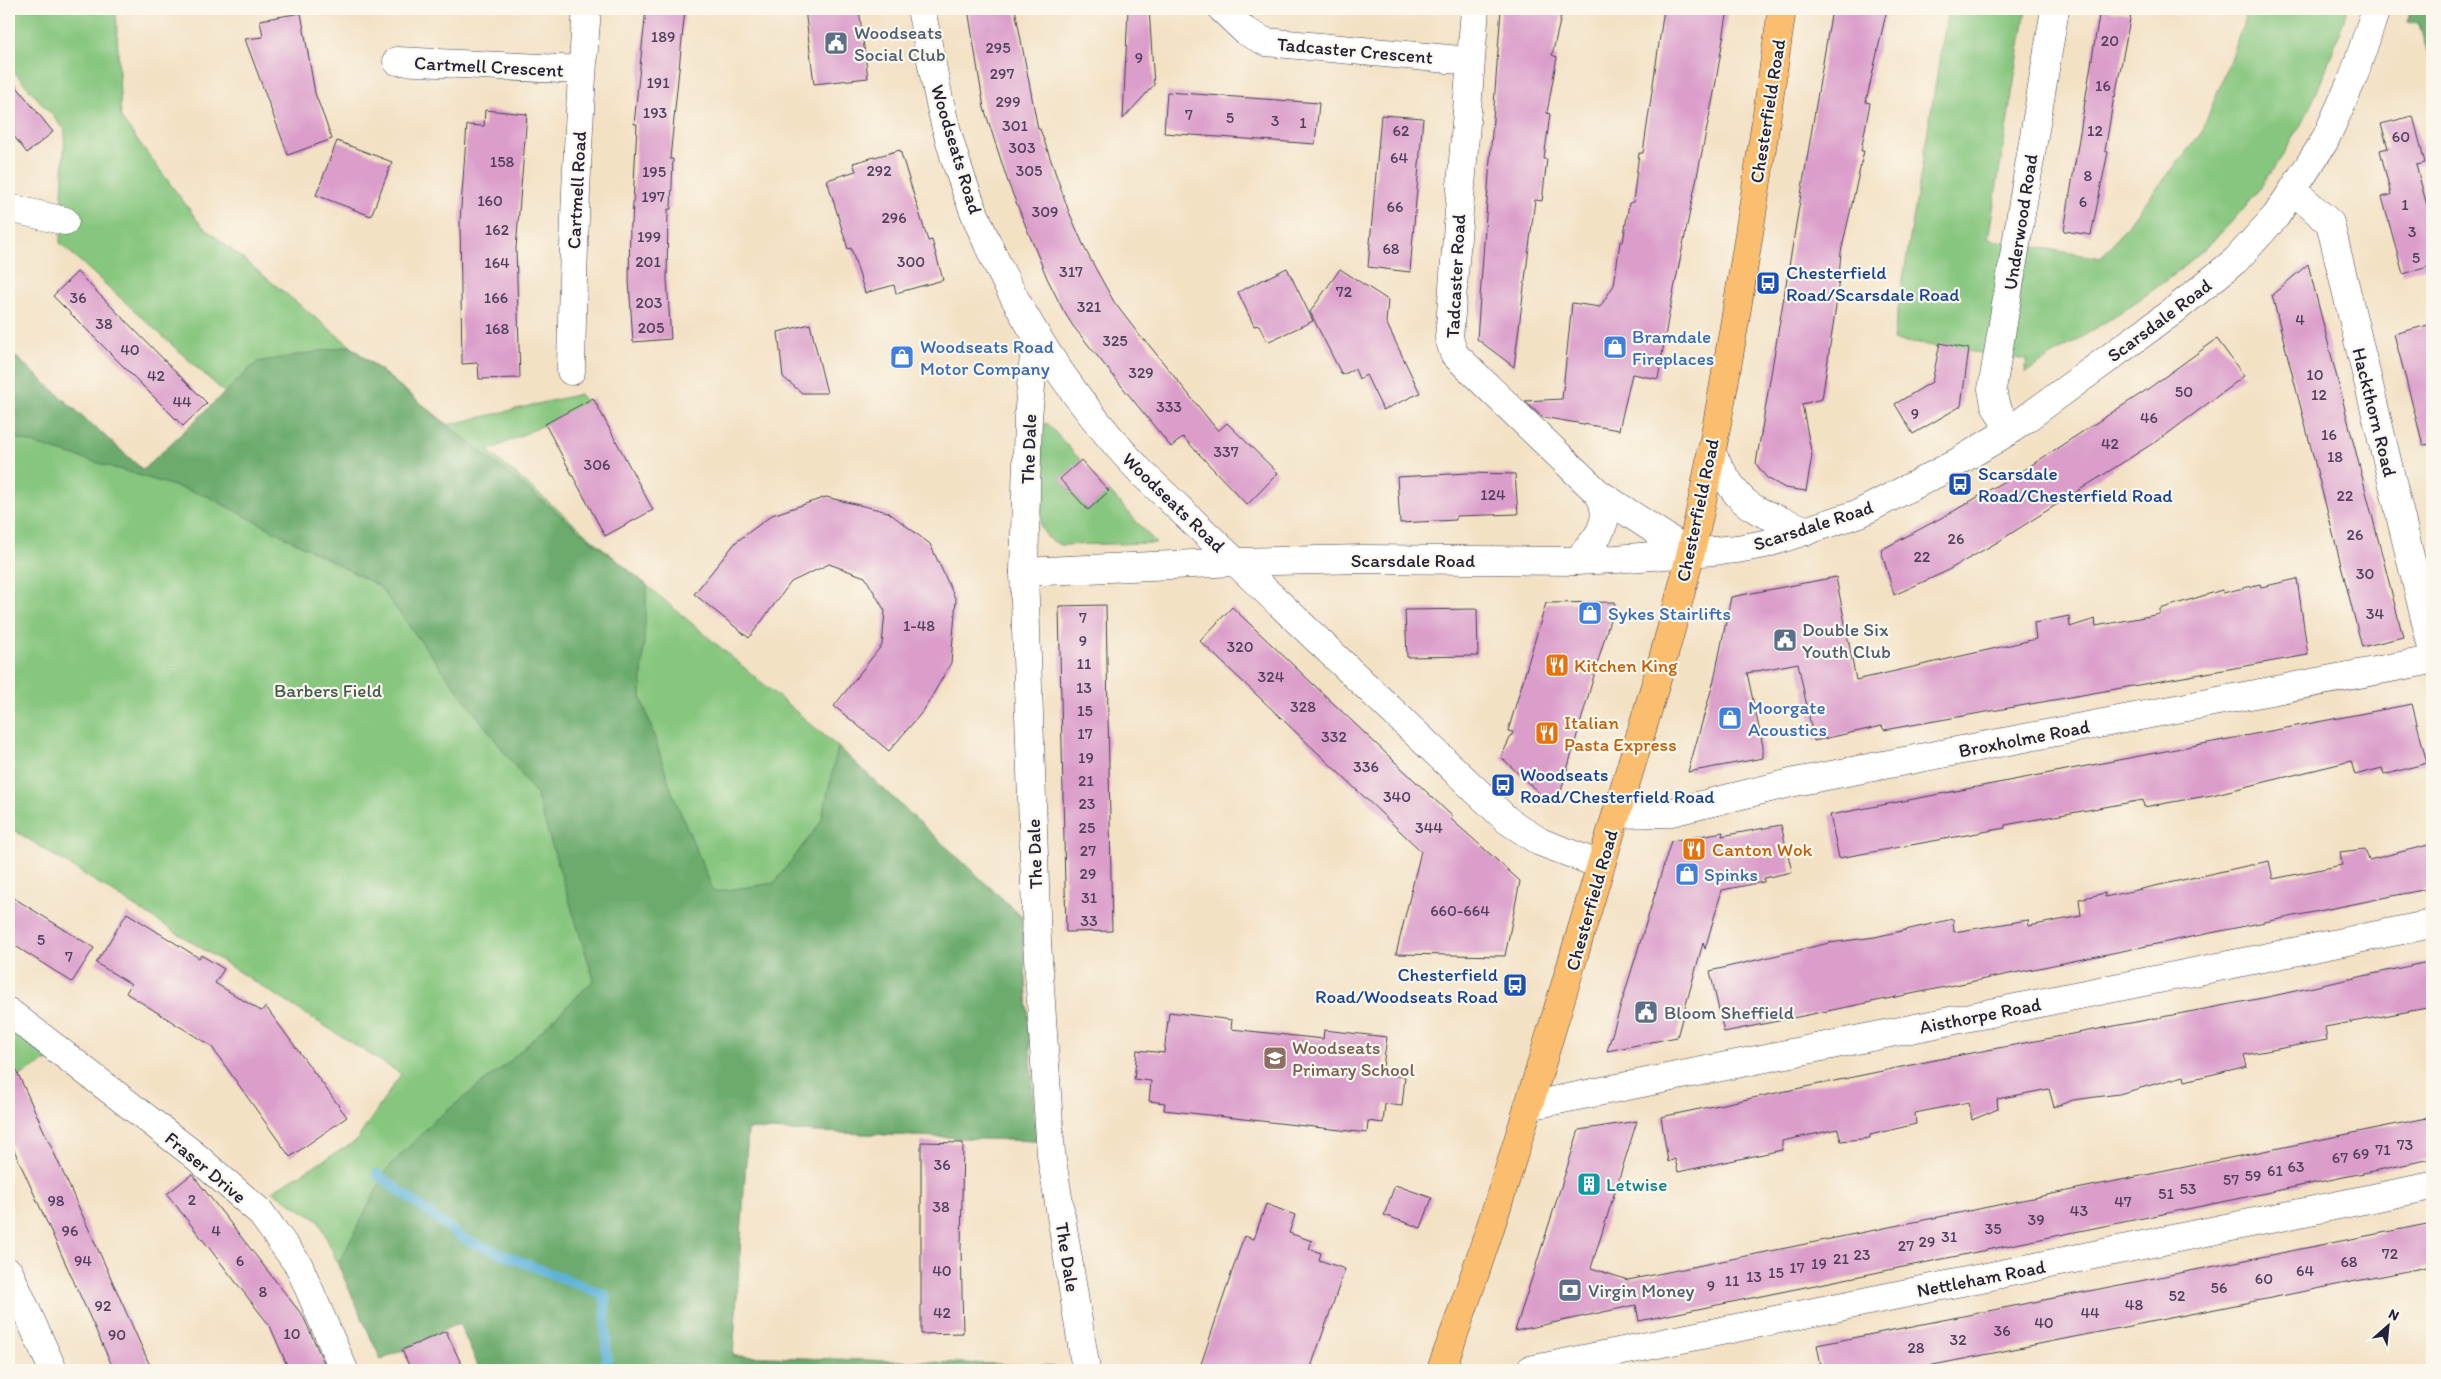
<svg xmlns="http://www.w3.org/2000/svg" width="2441" height="1379" font-family="Itim,sans-serif">
<rect width="100%" height="100%" fill="#fbf7ec"/>
<filter id="ink" filterUnits="userSpaceOnUse"><feTurbulence type="fractalNoise" baseFrequency=".02" numOctaves="2"/><feDisplacementMap in="SourceGraphic" scale="10" xChannelSelector="R" yChannelSelector="G"/><feConvolveMatrix kernelMatrix="1 2 1 2 8 2 1 2 1" color-interpolation-filters="sRGB"/></filter>
<filter id="wash" filterUnits="userSpaceOnUse"><feTurbulence type="fractalNoise" baseFrequency=".0096" numOctaves="4" result="noise"/><feDisplacementMap in="SourceGraphic" scale="20" xChannelSelector="R" yChannelSelector="G"/><feGaussianBlur stdDeviation="1.12" result="paint"/><feColorMatrix in="noise" values="0 0 0 0 0 0 0 0 0 0 0 0 0 0 0 0 0 1.4 0 .05"/><feComposite in="paint" operator="in"/></filter>
<g filter="url(#wash)">
<rect width="100%" height="100%" fill="#f3e1c4"/>
<g fill="#86c67e" stroke="#54745c">
<path d="M9,9H116L121,118L201,225L448,425L580,394L589,404L488,451L838,747L1022,917L1036,1141L748,1129L733,1356L1054,1366L1056,1370H480L459,1323L381,1360L319,1221L272,1191L356,1141L401,1074L9,827V366L16,357L143,470L225,393L60,243L65,130L9,66Z"/>
<path d="M1948,9H2026L1988,239L2101,258L2202,132L2243,25L2246,9H2348C2333,49 2320,91 2299,128C2274,173 2241,216 2203,250C2150,298 2085,334 2025,373L2027,360L1893,340Z"/>
<path d="M1047,423L1081,461L1060,479L1088,510L1109,491L1156,543L1060,545L1048,538L1041,528L1040,426Z"/>
<path d="M9,1025L50,1059L9,1082Z"/>
</g>
<g fill="#6cab6d" stroke="#476654">
<path d="M2410,9H2432V68L2419,24L2408,22Z"/>
<path d="M349,346L647,585L641,696L672,792L714,892L774,883L821,822L838,747L1022,917L1036,1141L748,1129L733,1356L1054,1366L1056,1370H480L459,1323L381,1360L338,1265L387,1169L435,1120L508,1063L594,980L536,794L379,586L207,496L9,436V366L16,357L143,470L257,362Z"/>
</g>
<g fill="none" stroke-linecap="round" stroke-linejoin="round">
<path stroke="#5db3d9" stroke-width="10" d="M377,1174L464,1239L605,1295L607,1370"/>
</g>
<g id="blocks">
<g fill="#db9ecb">
<path d="M646,9H685L670,159H673L671,209H668L667,280L671,339L633,342L629,281L630,223H632L637,124H634Z"/>
<path d="M805,9H859L868,78L814,84Z"/>
<path d="M968,9H1015L1038,129H1040L1069,212L1086,251L1114,302L1143,340H1145L1218,431L1227,423L1278,473L1247,505L1183,437L1171,447L1073,326L1063,310L1047,278L1009,185L984,108Z"/>
<path d="M1128,9H1149L1154,85L1123,119Z"/>
<path d="M1501,9H1536L1561,17L1552,55L1557,57L1547,113L1550,114L1544,159H1547L1542,201L1535,200L1514,367L1477,339Z"/>
<path d="M1664,9H1728L1714,93L1668,319L1658,379L1632,374L1619,430L1542,417L1525,401L1562,399L1572,303L1600,307L1614,285L1620,242H1623L1629,203L1633,202L1639,153H1643Z"/>
<path d="M1832,9H1887L1866,102L1870,103L1861,151H1864L1841,252L1837,299L1822,399L1802,404L1812,456L1806,491L1785,488L1767,478L1756,464Z"/>
<path d="M2100,9L2131,14L2115,97L2114,96L2105,151L2108,152L2091,235L2064,231Z"/>
<path d="M301,13L315,93L332,139L288,155L245,39L263,37L260,20Z"/>
<path d="M9,77L53,132L27,153L9,130Z"/>
<path d="M1167,92L1319,103L1315,144L1164,133Z"/>
<path d="M485,110L527,114L516,248L520,378L479,379L478,363L462,364L460,221L467,125L484,126Z"/>
<path d="M1381,115L1423,118L1410,272L1368,267Z"/>
<path d="M2413,116L2425,163L2416,165L2432,224V266L2403,274L2382,197L2391,195L2380,150L2388,148L2381,124Z"/>
<path d="M337,141L392,162L371,216L316,195Z"/>
<path d="M900,150L928,241L932,240L943,280L896,293L894,285L865,293L851,248L848,249L827,180L856,171L853,163Z"/>
<path d="M2308,264L2403,637L2362,647L2272,295Z"/>
<path d="M1287,268L1313,321L1267,342L1259,325L1254,326L1238,292Z"/>
<path d="M1340,269L1388,300L1386,322L1420,393L1383,410L1366,375L1359,379L1355,369L1342,375L1310,312Z"/>
<path d="M77,272L207,403L183,426L53,296Z"/>
<path d="M810,324L827,393H802L783,377L778,332Z"/>
<path d="M2432,324V444L2423,445L2394,334Z"/>
<path d="M2217,339L2244,376L2166,435L1996,543L1943,573L1894,595L1881,550L1954,511L2033,464L2145,391Z"/>
<path d="M1940,343L1969,349L1961,406L1913,434L1895,404L1932,382Z"/>
<path d="M593,398L653,510L605,536L545,424Z"/>
<path d="M1081,460L1109,491L1088,510L1060,479Z"/>
<path d="M1468,473L1515,474L1518,514L1456,516V520L1400,523L1397,477Z"/>
<path d="M826,497L888,512L930,544L956,600L951,663L924,710L889,751L834,706L882,645L885,611L865,577L829,564L791,582L749,638L694,594L736,542L772,515Z"/>
<path d="M1836,577L1856,680L2036,639L2034,623L2069,616L2070,627L2095,619L2096,626L2160,614V609L2222,590L2223,593L2260,584L2261,587L2297,579L2308,655L1884,730L1882,726L1814,741L1798,663L1747,673L1763,746V758L1688,772L1714,680L1731,597Z"/>
<path d="M1615,602L1559,798L1543,797L1501,757L1513,732L1508,731L1546,603Z"/>
<path d="M1106,605L1112,931L1066,932L1059,606Z"/>
<path d="M1232,607L1453,817L1451,819L1520,881L1505,956L1396,954L1421,851L1200,641Z"/>
<path d="M1477,609L1478,656L1407,657L1405,610Z"/>
<path d="M2412,704L2427,763L2384,775L2382,768L2355,775L2351,761L2212,795L2144,807L2143,800L2005,825V828L1839,858L1830,815Z"/>
<path d="M1781,825L1792,872L1764,878V882L1722,890L1705,949L1703,943L1677,1037L1607,1051L1671,841L1723,832L1722,836Z"/>
<path d="M2432,844V888L1724,1032L1710,971L1829,943L1875,937L1953,919L1954,932L2028,920L2029,926L2081,916L2079,899L2105,893V897L2269,861L2273,879L2342,865L2340,852L2365,849L2369,860Z"/>
<path d="M9,895L94,948L72,982L9,942Z"/>
<path d="M127,913L199,958L201,955L224,969L215,983L261,1011L266,1007L347,1117L290,1157L211,1046L126,993L131,984L96,963Z"/>
<path d="M2432,961V1007L2325,1027L2327,1040L2244,1055L2247,1066L2185,1081L2184,1076L2119,1094L2073,1100L2054,1107L2049,1089L1997,1099L1998,1109L1972,1120L1969,1102L1915,1113L1916,1124L1870,1135V1138L1841,1141L1838,1129L1782,1141V1150L1678,1172L1675,1159L1668,1162L1661,1117L1940,1059L2268,997Z"/>
<path d="M1169,1012L1232,1020L1231,1029L1323,1039L1324,1030L1387,1037L1382,1074L1405,1077L1402,1106L1385,1104L1383,1123L1368,1121L1367,1133L1164,1110L1165,1103L1149,1101L1151,1081L1134,1079L1137,1050L1164,1053Z"/>
<path d="M9,1054L106,1267L152,1370H114L9,1139Z"/>
<path d="M2432,1117V1159L1639,1321L1636,1305L1515,1331L1579,1130L1637,1121L1591,1268L1628,1280Z"/>
<path d="M921,1142L963,1143L961,1249L963,1333L921,1334Z"/>
<path d="M192,1174L303,1316L327,1370H289L270,1326L167,1194Z"/>
<path d="M1395,1185L1432,1198L1421,1228L1384,1215Z"/>
<path d="M1266,1204L1295,1215L1289,1233L1312,1241L1309,1249L1321,1253L1319,1260L1345,1269L1310,1370H1199L1244,1236L1254,1239Z"/>
<path d="M2432,1223V1266L1908,1370H1822L1817,1345Z"/>
<path d="M446,1331L464,1370H411L402,1350Z"/>
</g>
</g>
</g>
<g filter="url(#ink)">
<use href="#blocks" fill-opacity="0" stroke="#413f50" stroke-width="1"/>
<g fill="none" stroke-linecap="round" stroke-linejoin="round">
<g stroke="#413f50" stroke-width="29">
<g id="minor">
<path d="M921,9C929,47 935,86 945,124C979,254 1051,378 1143,474L1507,820L1540,842L1601,865"/>
<path d="M1222,9L1245,31L1266,42L1470,61"/>
<path d="M1475,9L1449,338L1454,354L1598,493L1690,553"/>
<path d="M397,61L582,70"/>
<path d="M2294,191L2330,223L2432,648"/>
<path d="M9,208L65,221"/>
<path d="M1036,335L1028,417L1024,572L1037,942L1051,1154L1086,1370"/>
<path d="M571,371C573,250 577,129 587,9"/>
<path d="M2009,431L1995,404L1992,389L2055,9"/>
<path d="M1711,452C1719,466 1727,482 1738,495C1755,515 1784,520 1807,531"/>
<path d="M1576,561C1595,542 1616,520 1598,493"/>
<path d="M1024,572L1236,562L1363,559L1576,561L1616,559L1737,549L1765,544L1860,513L1951,466L2009,431L2172,312L2236,260L2276,216L2324,142L2353,78L2376,9"/>
<path d="M1617,814L1668,813L1795,782L2432,660"/>
<path d="M9,1012L193,1154L260,1212L299,1266L344,1370"/>
<path d="M1528,1106L2432,924"/>
<path d="M9,1272L53,1370"/>
<path d="M1530,1370L2432,1186"/>
</g>
</g>
<g stroke="#413f50" stroke-width="29">
<path id="highway" d="M1441,1370C1502,1204 1550,1034 1601,865C1637,744 1678,621 1703,497C1735,335 1759,172 1782,9"/>
</g>
<use href="#minor" stroke="#fff" stroke-width="28"/>
<use href="#highway" stroke="#fabe6e" stroke-width="28"/>
</g>
</g>
<defs>
<g id="civic-square" transform="scale(1.25)"><rect x="-9" y="-9" width="18" height="18" rx="4" fill="#5c6f8a" stroke="#fbf7ec"/><path d="M-.6-6.5H3V-4.5H.6V-3L4-1V1h2V6H-6V1h2V-1L-.6-3ZM-1.2 2.5V6h2.4V2.5Z" fill="#fff"/></g>
<g id="bus-square" transform="scale(1.25)"><rect x="-9" y="-9" width="18" height="18" rx="4" fill="#1a4fb4" stroke="#fbf7ec"/><path d="M-5-6H5V4H4V6H2V4H-2V6H-4V4H-5ZM-3.5-4V0h7V-4ZM-3.5 1.2v1.5H-2V1.2ZM2 1.2v1.5H3.5V1.2Z" fill="#fff"/></g>
<g id="shop-square" transform="scale(1.25)"><rect x="-9" y="-9" width="18" height="18" rx="4" fill="#3f7fe0" stroke="#fbf7ec"/><path d="M-5-2.5h2.3a2.7 3.5 0 0 1 5.4 0H5L5.5 6h-11ZM-1.5-2.5h3a1.5 2.3 0 0 0-3 0Z" fill="#fff"/></g>
<g id="restaurant-square" transform="scale(1.25)"><rect x="-9" y="-9" width="18" height="18" rx="4" fill="#e8710a" stroke="#fbf7ec"/><path d="M-5-6h1v4h1v-4h1v4h1v-4h1v5L-1.5 .5V6h-2V.5L-5-1ZM5-6V6H3V1.5H1.5Q1.5-4 5-6Z" fill="#fff"/></g>
<g id="school-square" transform="scale(1.25)"><rect x="-9" y="-9" width="18" height="18" rx="4" fill="#8d6e63" stroke="#fbf7ec"/><path d="M0-5L7-2L0 1L-7-2ZM-4 1L0 2.5L4 1V4Q0 6-4 4Z" fill="#fff"/></g>
<g id="building-square" transform="scale(1.25)"><rect x="-9" y="-9" width="18" height="18" rx="4" fill="#0f9aa8" stroke="#fbf7ec"/><path d="M-4-6H4V6H1V3H-1V6H-4ZM-2.5-4.3h1.7v1.8h-1.7ZM.8-4.3h1.7v1.8H.8ZM-2.5-1h1.7V.8h-1.7ZM.8-1h1.7V.8H.8Z" fill="#fff"/></g>
<g id="bank-square" transform="scale(1.25)"><rect x="-9" y="-9" width="18" height="18" rx="4" fill="#5c6f8a" stroke="#fbf7ec"/><path d="M-6-4H6V4H-6ZM0-2.3a2.3 2.3 0 1 0 0 4.6a2.3 2.3 0 1 0 0-4.6Z" fill="#fff"/></g>
</defs>
<g fill-rule="evenodd">
<use href="#civic-square" x="836" y="43"/>
<use href="#bus-square" x="1768" y="283"/>
<use href="#shop-square" x="1615" y="347"/>
<use href="#shop-square" x="902" y="357"/>
<use href="#bus-square" x="1960" y="484"/>
<use href="#shop-square" x="1590" y="613"/>
<use href="#civic-square" x="1785" y="640"/>
<use href="#restaurant-square" x="1557" y="665"/>
<use href="#shop-square" x="1730" y="718"/>
<use href="#restaurant-square" x="1547" y="733"/>
<use href="#bus-square" x="1503" y="785"/>
<use href="#restaurant-square" x="1694" y="849"/>
<use href="#shop-square" x="1687" y="874"/>
<use href="#bus-square" x="1515" y="985"/>
<use href="#civic-square" x="1646" y="1012"/>
<use href="#school-square" x="1275" y="1058"/>
<use href="#building-square" x="1589" y="1184"/>
<use href="#bank-square" x="1570" y="1290"/>
</g>
<g text-anchor="middle" stroke-width="4.5" stroke-linejoin="round" paint-order="stroke">
<g font-size="16" fill="#50415f">
<text x="663" y="42">189</text>
<text x="2110" y="46">20</text>
<text x="998" y="53">295</text>
<text x="1139" y="63">9</text>
<text x="1002" y="79">297</text>
<text x="658" y="88">191</text>
<text x="2103" y="91">16</text>
<text x="1008" y="107">299</text>
<text x="655" y="118">193</text>
<text x="1189" y="120">7</text>
<text x="1230" y="123">5</text>
<text x="1275" y="126">3</text>
<text x="1303" y="128">1</text>
<text x="1015" y="131">301</text>
<text x="1401" y="136">62</text>
<text x="2095" y="136">12</text>
<text x="2401" y="142">60</text>
<text x="1022" y="153">303</text>
<text x="1399" y="163">64</text>
<text x="502" y="167">158</text>
<text x="879" y="176">292</text>
<text x="1029" y="176">305</text>
<text x="654" y="177">195</text>
<text x="2088" y="181">8</text>
<text x="653" y="202">197</text>
<text x="490" y="206">160</text>
<text x="2083" y="207">6</text>
<text x="2405" y="210">1</text>
<text x="1395" y="212">66</text>
<text x="1045" y="217">309</text>
<text x="894" y="223">296</text>
<text x="497" y="235">162</text>
<text x="2412" y="237">3</text>
<text x="649" y="242">199</text>
<text x="1391" y="254">68</text>
<text x="2416" y="263">5</text>
<text x="648" y="267">201</text>
<text x="911" y="267">300</text>
<text x="497" y="268">164</text>
<text x="1071" y="277">317</text>
<text x="1344" y="297">72</text>
<text x="78" y="303">36</text>
<text x="496" y="303">166</text>
<text x="649" y="308">203</text>
<text x="1089" y="312">321</text>
<text x="2300" y="325">4</text>
<text x="104" y="329">38</text>
<text x="651" y="333">205</text>
<text x="497" y="334">168</text>
<text x="1115" y="346">325</text>
<text x="130" y="355">40</text>
<text x="1141" y="378">329</text>
<text x="2315" y="380">10</text>
<text x="156" y="381">42</text>
<text x="2184" y="397">50</text>
<text x="2319" y="400">12</text>
<text x="182" y="407">44</text>
<text x="1169" y="412">333</text>
<text x="1915" y="419">9</text>
<text x="2149" y="423">46</text>
<text x="2329" y="440">16</text>
<text x="2110" y="449">42</text>
<text x="1226" y="457">337</text>
<text x="2335" y="462">18</text>
<text x="597" y="470">306</text>
<text x="1493" y="500">124</text>
<text x="2345" y="501">22</text>
<text x="2355" y="540">26</text>
<text x="1956" y="544">26</text>
<text x="1922" y="562">22</text>
<text x="2365" y="579">30</text>
<text x="2375" y="619">34</text>
<text x="1083" y="623">7</text>
<text x="919" y="631">1-48</text>
<text x="1083" y="646">9</text>
<text x="1240" y="652">320</text>
<text x="1084" y="669">11</text>
<text x="1271" y="682">324</text>
<text x="1084" y="693">13</text>
<text x="1303" y="712">328</text>
<text x="1085" y="716">15</text>
<text x="1085" y="739">17</text>
<text x="1334" y="742">332</text>
<text x="1086" y="763">19</text>
<text x="1366" y="772">336</text>
<text x="1086" y="786">21</text>
<text x="1397" y="802">340</text>
<text x="1087" y="809">23</text>
<text x="1087" y="833">25</text>
<text x="1429" y="833">344</text>
<text x="1088" y="856">27</text>
<text x="1088" y="879">29</text>
<text x="1089" y="903">31</text>
<text x="1460" y="916">660-664</text>
<text x="1089" y="926">33</text>
<text x="41" y="945">5</text>
<text x="69" y="962">7</text>
<text x="2405" y="1150">73</text>
<text x="2383" y="1155">71</text>
<text x="2361" y="1159">69</text>
<text x="2340" y="1163">67</text>
<text x="942" y="1170">36</text>
<text x="2296" y="1172">63</text>
<text x="2275" y="1176">61</text>
<text x="2253" y="1181">59</text>
<text x="2231" y="1185">57</text>
<text x="2188" y="1194">53</text>
<text x="2166" y="1199">51</text>
<text x="192" y="1205">2</text>
<text x="56" y="1206">98</text>
<text x="2123" y="1207">47</text>
<text x="941" y="1212">38</text>
<text x="2079" y="1216">43</text>
<text x="2036" y="1225">39</text>
<text x="1993" y="1234">35</text>
<text x="70" y="1236">96</text>
<text x="216" y="1236">4</text>
<text x="1949" y="1242">31</text>
<text x="1927" y="1247">29</text>
<text x="1906" y="1251">27</text>
<text x="2390" y="1259">72</text>
<text x="1862" y="1260">23</text>
<text x="1841" y="1264">21</text>
<text x="83" y="1266">94</text>
<text x="240" y="1266">6</text>
<text x="2349" y="1267">68</text>
<text x="1819" y="1269">19</text>
<text x="1797" y="1273">17</text>
<text x="942" y="1276">40</text>
<text x="2305" y="1276">64</text>
<text x="1776" y="1278">15</text>
<text x="1754" y="1282">13</text>
<text x="2264" y="1284">60</text>
<text x="1732" y="1286">11</text>
<text x="1711" y="1291">9</text>
<text x="2219" y="1293">56</text>
<text x="263" y="1297">8</text>
<text x="2177" y="1301">52</text>
<text x="2134" y="1310">48</text>
<text x="103" y="1311">92</text>
<text x="942" y="1318">42</text>
<text x="2090" y="1318">44</text>
<text x="2044" y="1328">40</text>
<text x="2002" y="1336">36</text>
<text x="292" y="1339">10</text>
<text x="117" y="1340">90</text>
<text x="1958" y="1345">32</text>
<text x="1916" y="1353">28</text>
</g>
<g font-size="19" fill="#4e5e75" stroke="#fbf7ec" text-anchor="start">
<text x="854" y="39">Woodseats<tspan x="854" dy="22">Social Club</tspan></text>
<text x="1802" y="636">Double Six<tspan x="1802" dy="22">Youth Club</tspan></text>
<text x="1664" y="1019">Bloom Sheffield</text>
<text x="1588" y="1297">Virgin Money</text>
</g>
<g font-size="19" fill="#22223b" stroke="#fbf7ec">
<text transform="translate(1355 50) rotate(5)" y="7">Tadcaster Crescent</text>
<text transform="translate(489 66) rotate(3)" y="7">Cartmell Crescent</text>
<text transform="translate(1767 111) rotate(-81)" y="7">Chesterfield Road</text>
<text transform="translate(957 149) rotate(73)" y="7">Woodseats Road</text>
<text transform="translate(576 190) rotate(-87)" y="7">Cartmell Road</text>
<text transform="translate(2020 222) rotate(-81)" y="7">Underwood Road</text>
<text transform="translate(1455 276) rotate(-87)" y="7">Tadcaster Road</text>
<text transform="translate(2159 320) rotate(-37)" y="7">Scarsdale Road</text>
<text transform="translate(2375 412) rotate(76)" y="7">Hackthorn Road</text>
<text transform="translate(1028 449) rotate(-88)" y="7">The Dale</text>
<text transform="translate(1174 502) rotate(44)" y="7">Woodseats Road</text>
<text transform="translate(1697 510) rotate(-78)" y="7">Chesterfield Road</text>
<text transform="translate(1813 525) rotate(-18)" y="7">Scarsdale Road</text>
<text x="1413" y="567">Scarsdale Road</text>
<text transform="translate(2024 738) rotate(-11)" y="7">Broxholme Road</text>
<text transform="translate(1034 854) rotate(-92)" y="7">The Dale</text>
<text transform="translate(1591 900) rotate(-74)" y="7">Chesterfield Road</text>
<text transform="translate(1980 1015) rotate(-11)" y="7">Aisthorpe Road</text>
<text transform="translate(206 1167) rotate(40)" y="7">Fraser Drive</text>
<text transform="translate(1068 1257) rotate(81)" y="7">The Dale</text>
<text transform="translate(1981 1278) rotate(-11)" y="7">Nettleham Road</text>
</g>
<g font-size="19" fill="#164399" stroke="#fbf7ec" text-anchor="start">
<text x="1786" y="279">Chesterfield<tspan x="1786" dy="22">Road/Scarsdale Road</tspan></text>
<text x="1978" y="480">Scarsdale<tspan x="1978" dy="22">Road/Chesterfield Road</tspan></text>
<text x="1520" y="781">Woodseats<tspan x="1520" dy="22">Road/Chesterfield Road</tspan></text>
<text x="1498" y="981" text-anchor="end">Chesterfield<tspan x="1498" dy="22">Road/Woodseats Road</tspan></text>
</g>
<g font-size="19" fill="#366cbe" stroke="#fbf7ec" text-anchor="start">
<text x="1632" y="343">Bramdale<tspan x="1632" dy="22">Fireplaces</tspan></text>
<text x="920" y="353">Woodseats Road<tspan x="920" dy="22">Motor Company</tspan></text>
<text x="1608" y="620">Sykes Stairlifts</text>
<text x="1748" y="714">Moorgate<tspan x="1748" dy="22">Acoustics</tspan></text>
<text x="1704" y="881">Spinks</text>
</g>
<g font-size="19" fill="#c56008" stroke="#fbf7ec" text-anchor="start">
<text x="1574" y="672">Kitchen King</text>
<text x="1564" y="729">Italian<tspan x="1564" dy="22">Pasta Express</tspan></text>
<text x="1712" y="856">Canton Wok</text>
</g>
<g font-size="19" fill="#455b52" stroke="#fbf7ec">
<text x="328" y="697">Barbers Field</text>
</g>
<g font-size="19" fill="#785e54" stroke="#fbf7ec" text-anchor="start">
<text x="1292" y="1054">Woodseats<tspan x="1292" dy="22">Primary School</tspan></text>
</g>
<g font-size="19" fill="#0d838f" stroke="#fbf7ec" text-anchor="start">
<text x="1606" y="1191">Letwise</text>
</g>
</g>
<rect width="2441" height="1379" fill="none" stroke="#fbf7ec" stroke-width="30"/>
<g transform="translate(2388 1326) rotate(27)" stroke="#fbf7ec" stroke-width="4" paint-order="stroke">
<path d="M0-4L9 19L0 12L-9 19Z" fill="#22223b"/>
<text y="-8" font-size="14" font-weight="bold" text-anchor="middle" fill="#22223b">N</text>
</g>
</svg>
